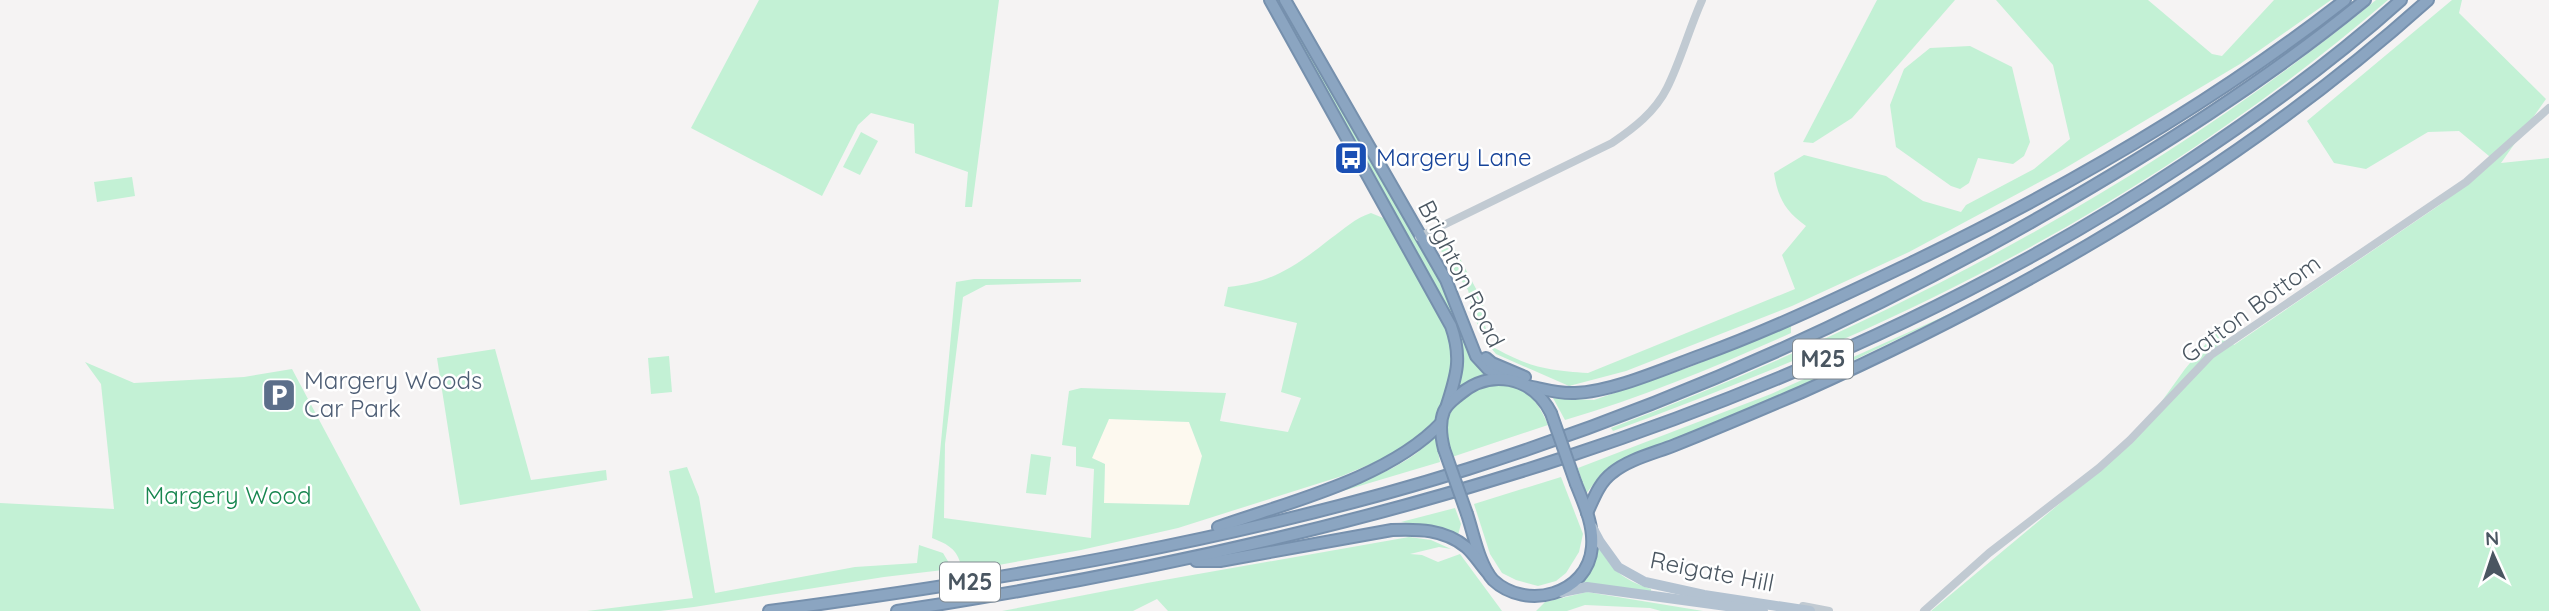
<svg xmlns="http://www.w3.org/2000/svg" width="2549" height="611" font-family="Quicksand,sans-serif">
<rect width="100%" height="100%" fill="#f5f3f3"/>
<path fill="#fdf9ef" d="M1108,419L1189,422L1202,456L1189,505L1104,503L1105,464L1092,458Z"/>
<g fill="#c3f1d5" fill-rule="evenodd">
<path d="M759,0H999L972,207H965L968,172L915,153L914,124L871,113L858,125L822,196L691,128Z"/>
<path d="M1276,0H1282L1440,280C1444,294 1452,304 1457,317C1465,340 1468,362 1491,375L1478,378L1458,389C1467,350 1459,332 1442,298Z"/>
<path d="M1877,0H1955L1852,118L1813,143L1803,142Z"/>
<path d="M1996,0H2148L2212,54L2222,56L2274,0H2331L2240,64L2062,170L1909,252L1792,306L1626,371L1569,386L1496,354L1486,342L1475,319L1468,290L1437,245L1438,239L1447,234L1483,302L1484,322L1491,346C1529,367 1544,370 1588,373L1795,289L1782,255L1806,226C1785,211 1778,198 1774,173L1804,155L1886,176L1923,201L1961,212L1966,205L2034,169L2070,139L2053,65Z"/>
<path d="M2376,0H2388C2255,114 2107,211 1950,289C1841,344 1727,389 1613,431L1611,428C1882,326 2152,184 2376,0Z"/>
<path d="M2452,0H2462L2459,13L2546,99L2501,163L2549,158V611H1931L2131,444L2185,369L2219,328L2234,345L2441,204L2495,161L2459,131L2428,132L2366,169L2334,163L2307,121Z"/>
<path d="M1970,46L2012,67L2030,142L2024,156L2013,164L1978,158L1969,183L1960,189L1951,186L1896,147L1890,105L1904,69L1930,48Z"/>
<path d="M861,132L878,141L860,175L843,167Z"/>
<path d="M132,177L135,196L97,202L94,182Z"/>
<path d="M1371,213L1388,220L1448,328L1454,360L1445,400L1434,422L1421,435L1392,455L1342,476L1178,528L1081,550L982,568H960L884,577L694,607L660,611H587L693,598L669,471L687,467L699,497L715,593L855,567L917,563L919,545L943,553L949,563L960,562C956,548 945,543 932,538L956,282L974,279H1081V282L986,285L963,297L945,444L944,518L1091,538L1094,469L1076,466V447L1062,445L1069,391L1081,388L1226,393L1220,421L1288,432L1301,398L1281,392L1297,323L1224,306L1228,287C1272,283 1296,266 1330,239C1344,229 1355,218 1371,213ZM1109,419L1189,422L1202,456L1189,505L1104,503L1105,464L1092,458Z"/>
<path d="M1967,306L1773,399L1621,462L1601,474L1586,494L1578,468L1771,394Z"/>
<path d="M1791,325V333C1717,366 1643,397 1565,420L1553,398L1594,400L1690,367Z"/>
<path d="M495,349L531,480L606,470L607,480L460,505L437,358Z"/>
<path d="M669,356L672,392L651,394L648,358Z"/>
<path d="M85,362L134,383L244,377L292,369L421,611H0V503L114,509L101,384Z"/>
<path d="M1494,383C1525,388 1535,395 1548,425L1452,457C1450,451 1446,443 1446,436C1443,408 1470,388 1494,383Z"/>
<path d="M1435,436L1440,462L1309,501C1351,484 1404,472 1435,436Z"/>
<path d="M1031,454L1051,457L1046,495L1026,493Z"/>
<path d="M1561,477L1583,534L1579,552L1566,573L1556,581L1538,586L1516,580L1502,573L1490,554L1474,504Z"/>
<path d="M1455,508L1461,524L1458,535L1433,526L1401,522Z"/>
<path d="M1409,537L1431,540L1451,549L1439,547L1410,554L1422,555L1438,562L1460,554L1502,611H1168L1157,599L1133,611H1002L1147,583Z"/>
<path d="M1598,546C1614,572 1622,579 1651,589V592L1584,583L1582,581L1590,571Z"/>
<path d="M1587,592L1703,611H1661L1650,608L1585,605L1567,611H1536L1545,602Z"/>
</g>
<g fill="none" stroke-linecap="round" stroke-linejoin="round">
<g stroke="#7690ad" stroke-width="14">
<g id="highway">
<path d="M1270,0L1451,326C1462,357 1457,374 1447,405"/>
<path d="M1285,0L1446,280L1476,356L1488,369L1503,377"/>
<path d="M1486,358L1492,363L1525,377"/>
<path d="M1528,386C1543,389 1559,394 1575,393C1612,392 1666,368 1702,355C1773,329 1842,296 1911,263C2062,190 2212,104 2345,0"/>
<path d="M1444,449C1441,437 1439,423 1444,411C1447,404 1453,400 1459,395C1490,368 1532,376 1551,413"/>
<path d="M1587,513C1594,498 1599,483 1612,473C1629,459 1655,453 1675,445C1718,428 1760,410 1802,392C2027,291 2244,165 2428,0"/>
<path d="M1467,514C1474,535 1479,564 1493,580C1526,611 1588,595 1592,547C1594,525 1584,504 1576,484"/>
<path d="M1218,527C1289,502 1389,478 1441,423"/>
<path d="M1196,561H1220L1392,530C1418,529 1444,529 1466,547C1474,554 1480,564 1487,572"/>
<path d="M769,611C1003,580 1242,540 1468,469C1670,405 1863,319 2047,213C2158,149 2266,81 2365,0"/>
<path d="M897,611C1347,543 1800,418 2184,164C2260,114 2333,61 2401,0"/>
</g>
</g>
<g stroke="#c1cad2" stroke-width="8">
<path d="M1419,237L1612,143C1634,128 1655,112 1667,88C1681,60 1689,29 1702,0"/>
<path d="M1803,606L1829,611"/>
<path d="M1924,611L1989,553L2099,468L2130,440L2211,355L2466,182L2549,108"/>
</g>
<g stroke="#b3c2d1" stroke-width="10">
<path d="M1592,527L1600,542L1618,567L1645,582L1704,595L1810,611"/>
<path d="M1562,592L1587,587L1763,611"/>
</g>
<use href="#highway" stroke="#8ba5c1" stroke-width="10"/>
<g stroke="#7690ad" stroke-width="14" stroke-linecap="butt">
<g id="highway-bridge">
<path d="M1551,413L1576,484"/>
<path d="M1444,449L1467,514"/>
</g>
</g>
<use href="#highway-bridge" stroke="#8ba5c1" stroke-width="10"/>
</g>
<defs>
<g id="bus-square" transform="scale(1.75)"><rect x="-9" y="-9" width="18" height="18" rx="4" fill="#1a4fb4" stroke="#fff"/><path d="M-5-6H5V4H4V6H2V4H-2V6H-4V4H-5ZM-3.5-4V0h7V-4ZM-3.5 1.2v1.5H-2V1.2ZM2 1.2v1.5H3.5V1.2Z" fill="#fff"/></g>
<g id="parking-square" transform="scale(1.75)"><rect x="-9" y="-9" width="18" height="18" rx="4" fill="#5c6f8a" stroke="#fff"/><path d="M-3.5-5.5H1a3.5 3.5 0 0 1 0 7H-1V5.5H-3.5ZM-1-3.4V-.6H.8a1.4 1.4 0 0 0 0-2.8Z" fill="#fff"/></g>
</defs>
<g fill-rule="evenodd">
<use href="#bus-square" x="1351" y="158"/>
<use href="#parking-square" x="279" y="395"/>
</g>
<g text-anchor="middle" stroke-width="5" stroke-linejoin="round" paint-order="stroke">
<g fill="#fff" stroke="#808990" stroke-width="2">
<rect x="1793" y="339.5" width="60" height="39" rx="5"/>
<rect x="940" y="562.5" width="60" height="39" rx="5"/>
</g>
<g font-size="23" font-weight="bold" fill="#4a5661">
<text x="1823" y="367">M25</text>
<text x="970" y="590">M25</text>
</g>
<g font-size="24" fill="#164399" stroke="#fff" text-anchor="start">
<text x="1376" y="166">Margery Lane</text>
</g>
<g font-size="24" fill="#4a5661" stroke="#fff">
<text transform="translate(1461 274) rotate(63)" y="8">Brighton Road</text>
<text transform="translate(2251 309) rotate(-36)" y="8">Gatton Bottom</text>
<text transform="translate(1712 572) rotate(11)" y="8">Reigate Hill</text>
</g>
<g font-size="24" fill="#4e5e75" stroke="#fff" text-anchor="start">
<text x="304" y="389">Margery Woods<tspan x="304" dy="28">Car Park</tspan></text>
</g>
<g font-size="24" fill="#17864f" stroke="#fff">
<text x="228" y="504">Margery Wood</text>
</g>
</g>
<g transform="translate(2493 555) rotate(357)" stroke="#ffffff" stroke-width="5" paint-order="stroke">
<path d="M0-5L12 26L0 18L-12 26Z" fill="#4a5661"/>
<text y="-10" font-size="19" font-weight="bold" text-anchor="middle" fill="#4a5661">N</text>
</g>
</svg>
